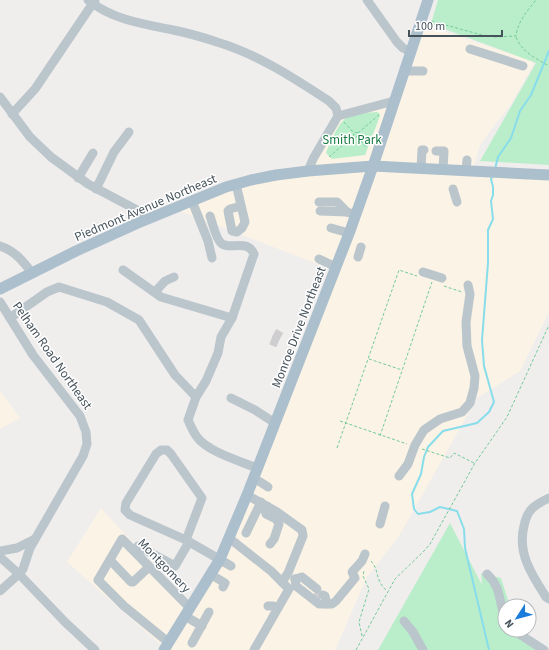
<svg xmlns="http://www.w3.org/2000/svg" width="549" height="650" font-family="'Source Sans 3',sans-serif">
<rect width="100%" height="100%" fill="#f0eded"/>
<g fill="#fbf3e5">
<path d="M418,23L532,61L533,65L512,102L480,145L473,170L549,174V312L520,371L477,398L399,536L367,577L335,650H167L67,562L101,508L187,603L225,549L333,270L172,208L245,181L312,170L338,111L396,100Z"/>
<path d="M0,391L20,418L0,429Z"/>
</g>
<g fill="#baeeca">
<path d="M438,0H549V165L480,161L536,63L431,24Z"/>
<path d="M377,112L379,113L380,116L365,155L332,159L326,153L327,150C333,138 339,117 355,114C362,112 369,113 377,112Z"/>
<path d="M450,523L482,585L481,573L501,578L510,606H505V630H520L540,650H378Z"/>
</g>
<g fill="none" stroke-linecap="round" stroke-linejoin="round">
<g stroke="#88ddeb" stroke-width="2">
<path d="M495,169L498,157L511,138L520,111L531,95L549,51"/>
<path d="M489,650L465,548L464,529L457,511L440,507L430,512L418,514L414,509L412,494L421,474L424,457L428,447L443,431L477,423L489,412L494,402L484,366L482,340L488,263V230L493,219L491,201L493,195V187L491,179L493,175"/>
</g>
<g stroke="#ceced0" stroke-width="9" stroke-dasharray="9 4.5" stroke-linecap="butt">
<path d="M274,333L281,337"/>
<path d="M271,340L278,343"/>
<path d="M314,594L320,599"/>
</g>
<g stroke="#73cb99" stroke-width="1" stroke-dasharray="3 2" stroke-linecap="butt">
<path d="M431,21L482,35L495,37L516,36C518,21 527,11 536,0"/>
<path d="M516,37C522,52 535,58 549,66"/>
<path d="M344,122L354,133"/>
<path d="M358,133L380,114"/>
<path d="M357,137L367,148"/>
<path d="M329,157L353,136L357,137L358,133L355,132L353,136"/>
<path d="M444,286L462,292"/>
<path d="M369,359L402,370"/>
<path d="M340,421L407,444"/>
<path d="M380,436L432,282"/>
<path d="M337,448L399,270L417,276"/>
<path d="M422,449L450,458L454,453L474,463"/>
<path d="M371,561C380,571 374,579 387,591"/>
<path d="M362,636L359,622L369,589L363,576L364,571"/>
<path d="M356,650L395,579L424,551L430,544L475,463L507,417L549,325"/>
</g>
<g stroke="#bbc6cc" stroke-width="9">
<path d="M88,0C113,20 143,24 173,30C188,33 202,37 217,42C257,54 294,78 329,101L336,108L338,116"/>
<path d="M367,0L397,42L403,48L411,52"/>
<path d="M470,49L523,66"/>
<path d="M404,71H423"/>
<path d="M0,97L30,137L51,157L88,184L137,210L145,220"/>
<path d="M12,114L35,89L95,0"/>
<path d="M338,116L394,101"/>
<path d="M436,151H444L443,169"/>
<path d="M421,168L422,150H424"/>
<path d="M466,170L467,160"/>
<path d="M308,171L313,159L338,116"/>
<path d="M78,178L93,153"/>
<path d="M236,184L245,222L242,228L237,232L232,231L228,211L230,209L241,206"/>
<path d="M96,189L114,152L129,132"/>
<path d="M453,189L457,202"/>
<path d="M192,201L208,241L212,258"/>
<path d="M319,202H337L347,212L356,215"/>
<path d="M320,211L347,212"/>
<path d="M210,216C213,224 215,237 221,243C229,251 247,238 254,254L232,318L221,337L218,353L206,381L196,397L188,420C191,426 193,432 197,437C208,452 240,461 257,468"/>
<path d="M331,228L349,233"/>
<path d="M0,246C15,251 23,261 32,273"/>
<path d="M358,257L361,247"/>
<path d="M319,259L336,267"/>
<path d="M123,270L161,297L232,318"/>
<path d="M423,272L442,278"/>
<path d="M155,292L165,281L174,277"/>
<path d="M0,302L33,355L80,416L86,432L87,444L83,456L30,548L23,569L19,574L0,591"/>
<path d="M10,318L47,292L59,287L107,302L139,320L175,375L196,397"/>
<path d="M231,398L255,410L275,423"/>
<path d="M399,476L408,464L415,445L424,430L440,419L462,412L470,403L474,388L475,376L467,346L466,322L470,294L468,285"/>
<path d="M254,478L268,487"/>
<path d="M247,495L277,512L302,530L303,536L288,573L282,582"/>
<path d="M549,498C534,505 527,510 524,526C517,553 532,575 546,597L549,599"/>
<path d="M267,506L265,509L266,514L276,519L279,524L274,539L270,544"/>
<path d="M380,524L385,506"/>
<path d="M246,533L261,502"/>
<path d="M229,538L271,571L289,589L278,608"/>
<path d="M186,540L202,498L171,454L167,450H161L156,454L126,503L125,510L130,515L186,540L231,566"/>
<path d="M138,546L175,566L189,542"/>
<path d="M0,551L17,548L35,539"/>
<path d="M0,557L19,574L65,622L95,650"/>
<path d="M110,560L131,582H133L149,567"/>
<path d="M210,574L225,583L223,587"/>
<path d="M487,574C502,588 498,600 505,618"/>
<path d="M295,579L296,586L319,604H332L336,601L355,578L352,572L362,561L365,554"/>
<path d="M295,579L302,577L317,589"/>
<path d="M323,595L325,596L327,604"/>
<path d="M185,616L202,626"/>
<path d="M404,621L413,632L423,650"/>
<path d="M513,630L544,650"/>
<path d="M168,642L124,606L98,580L122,539L190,608"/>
<path d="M192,643L209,612"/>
<path d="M254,650L278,608L273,606H268"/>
</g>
<g stroke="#acbfcc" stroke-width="11">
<path d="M0,289L76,251L138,223L226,187L251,180L276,175L308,171L373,166L549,175"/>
<path d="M164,650L220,559L247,495L350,231L373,166L428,0"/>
</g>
</g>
<g text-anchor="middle" stroke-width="3" stroke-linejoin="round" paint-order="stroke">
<g font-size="13" fill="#177a41" stroke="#fff">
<text x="352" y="144">Smith Park</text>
</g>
<g font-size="13" fill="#45525a" stroke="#fff">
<text transform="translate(145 207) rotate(-23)" y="5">Piedmont Avenue Northeast</text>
<text transform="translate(298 327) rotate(-69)" y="5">Monroe Drive Northeast</text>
<text transform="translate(53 355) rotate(55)" y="5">Pelham Road Northeast</text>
<text transform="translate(165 565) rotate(46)" y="5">Montgomery</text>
</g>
</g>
<g transform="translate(517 618) rotate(234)"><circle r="19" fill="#ffffff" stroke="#b5babd"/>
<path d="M0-3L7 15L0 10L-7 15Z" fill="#1a7ddc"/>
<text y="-6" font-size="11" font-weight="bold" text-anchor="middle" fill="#45525a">N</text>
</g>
<path d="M409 30v6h93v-6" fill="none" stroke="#45525a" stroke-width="2"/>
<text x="415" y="30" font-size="12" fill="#45525a" stroke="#ffffff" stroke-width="3" paint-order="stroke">100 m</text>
</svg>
